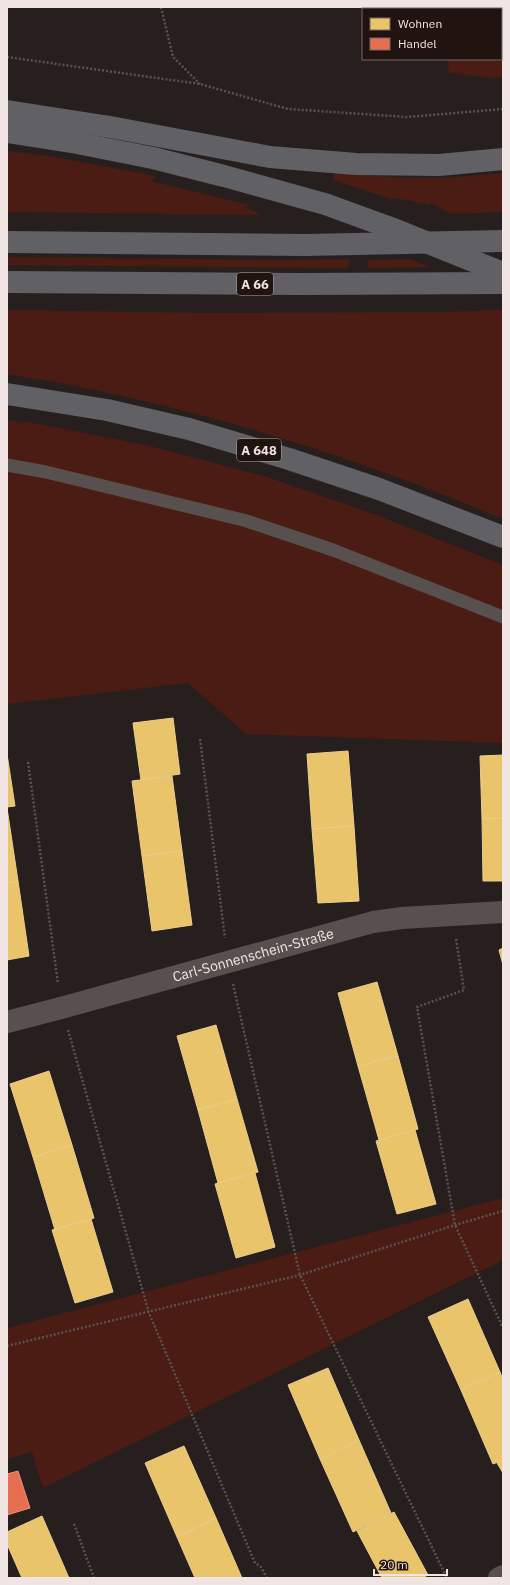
<svg xmlns="http://www.w3.org/2000/svg" width="510" height="1585" font-family="'IBM Plex Sans',sans-serif">
<rect width="100%" height="100%" fill="#271f1d"/>
<g fill="#4a1c13">
<path d="M442,7H503V77L491,78L449,73L447,59H501V9H442Z"/>
<path d="M7,151L49,156L156,176L151,181L253,206H243L262,215L7,212Z"/>
<path d="M335,173L407,178H443L503,173V212L450,214L430,202V205C417,203 404,198 391,199L333,180Z"/>
<path d="M7,257L281,260L349,259L348,268L7,265Z"/>
<path d="M410,259L430,267L368,268L367,260Z"/>
<path d="M7,310L213,313L441,312L503,310V519C344,452 177,401 7,374Z"/>
<path d="M7,420L39,424L146,445L267,477L374,514L503,565V743L246,734L188,683L7,704Z"/>
<path d="M503,1198V1260L43,1488L32,1452L7,1459V1328Z"/>
</g>
<g fill="#e9c46a" stroke="#ebce8e">
<path d="M173,718L180,774L141,780L133,723Z"/>
<path d="M348,751L354,826L312,829L307,754Z"/>
<path d="M7,754L15,806L7,807Z"/>
<path d="M503,755V818L482,819L480,756Z"/>
<path d="M172,776L182,851L142,856L132,781Z"/>
<path d="M7,808L18,881L7,883Z"/>
<path d="M503,818V881H483L482,819Z"/>
<path d="M354,826L359,901L318,903L312,829Z"/>
<path d="M182,851L192,925L152,931L142,856Z"/>
<path d="M18,881L29,956L7,960V883Z"/>
<path d="M503,948V965L499,950Z"/>
<path d="M377,982L398,1056L358,1066L338,993Z"/>
<path d="M216,1025L237,1099L198,1110L177,1036Z"/>
<path d="M398,1056L418,1129L379,1140L358,1066Z"/>
<path d="M49,1071L72,1145L33,1157L10,1084Z"/>
<path d="M237,1099L258,1172L218,1183L198,1110Z"/>
<path d="M415,1130L436,1204L397,1214L376,1141Z"/>
<path d="M72,1145L94,1218L55,1230L33,1157Z"/>
<path d="M255,1173L275,1247L236,1258L215,1184Z"/>
<path d="M91,1219L113,1292L75,1303L52,1230Z"/>
<path d="M468,1299L500,1372L461,1390L428,1317Z"/>
<path d="M328,1368L359,1440L320,1459L288,1385Z"/>
<path d="M500,1372L503,1380V1460L493,1464L461,1390Z"/>
<path d="M359,1440L391,1513L353,1532L320,1459Z"/>
<path d="M184,1446L216,1518L177,1537L145,1463Z"/>
<path d="M503,1460V1473L497,1463Z"/>
<path d="M394,1512L428,1575L422,1578H382L357,1531Z"/>
<path d="M42,1516L69,1578H22L7,1544V1532Z"/>
<path d="M216,1518L242,1578H195L177,1537Z"/>
</g>
<path fill="#e76f51" stroke="#ea927c" d="M18,1471L30,1508L7,1515V1474Z"/>
<g fill="none" stroke-linecap="round" stroke-linejoin="round">
<g stroke="#585251" stroke-width="2.5" stroke-dasharray="2 2" stroke-linecap="butt">
<path d="M161,7L173,57L200,84"/>
<path d="M7,57L200,84L288,109L407,117L503,109"/>
<path d="M200,739L225,938"/>
<path d="M28,762L58,984"/>
<path d="M456,939L464,990L417,1007L455,1225L503,1328"/>
<path d="M233,984L300,1275L447,1578"/>
<path d="M68,1030L149,1313L255,1563L261,1567L267,1578"/>
<path d="M7,1346L300,1275L455,1225L503,1211"/>
<path d="M74,1524L94,1578"/>
</g>
<path stroke="#57504e" stroke-width="13" d="M7,465L46,472L247,521L333,550L503,617"/>
<g stroke="#57504e" stroke-width="22">
<path id="s1" d="M7,1022L61,1008L373,922L402,918L503,912"/>
<path d="M499,1578L503,1576"/>
</g>
<g stroke="#616065" stroke-width="22">
<path d="M7,111L110,127L270,157L356,164L439,165L503,159"/>
<path d="M7,132L77,143L153,158L224,176L325,204L391,228L503,273"/>
<path d="M7,242L306,245L503,241"/>
<path d="M7,282L302,284L503,283"/>
<path d="M7,394L107,410L189,429L289,459L379,489L503,537"/>
</g>
</g>
<g text-anchor="middle" stroke-width="4" stroke-linejoin="round" paint-order="stroke">
<g fill="#211310" stroke="#b2a6a3" stroke-width="1">
<rect x="237" y="273" width="36" height="22" rx="3"/>
<rect x="237" y="439" width="44" height="22" rx="3"/>
</g>
<g font-size="13" font-weight="bold" fill="#f0e5e2">
<text x="255" y="289">A 66</text>
<text x="259" y="455">A 648</text>
</g>
<g font-size="14" fill="#f0e5e2" stroke="#211310">
<text dy="5" stroke="none"><textPath href="#s1" startOffset="255">Carl-Sonnenschein-Straße</textPath></text>
</g>
</g>
<rect width="510" height="1585" fill="none" stroke="#f0e5e2" stroke-width="16"/>
<rect x="362" y="8" width="140" height="52" fill="#211310" stroke="#746764"/>
<rect x="370" y="18" width="20" height="12" fill="#e9c46a" stroke="#746764"/>
<text x="398" y="28" font-size="12" fill="#f0e5e2">Wohnen</text>
<rect x="370" y="38" width="20" height="12" fill="#e76f51" stroke="#746764"/>
<text x="398" y="48" font-size="12" fill="#f0e5e2">Handel</text>
<path d="M374 1569v6h73v-6" fill="none" stroke="#f0e5e2" stroke-width="2"/>
<text x="380" y="1569" font-size="12" fill="#f0e5e2" stroke="#211310" stroke-width="3" paint-order="stroke">20 m</text>
</svg>
